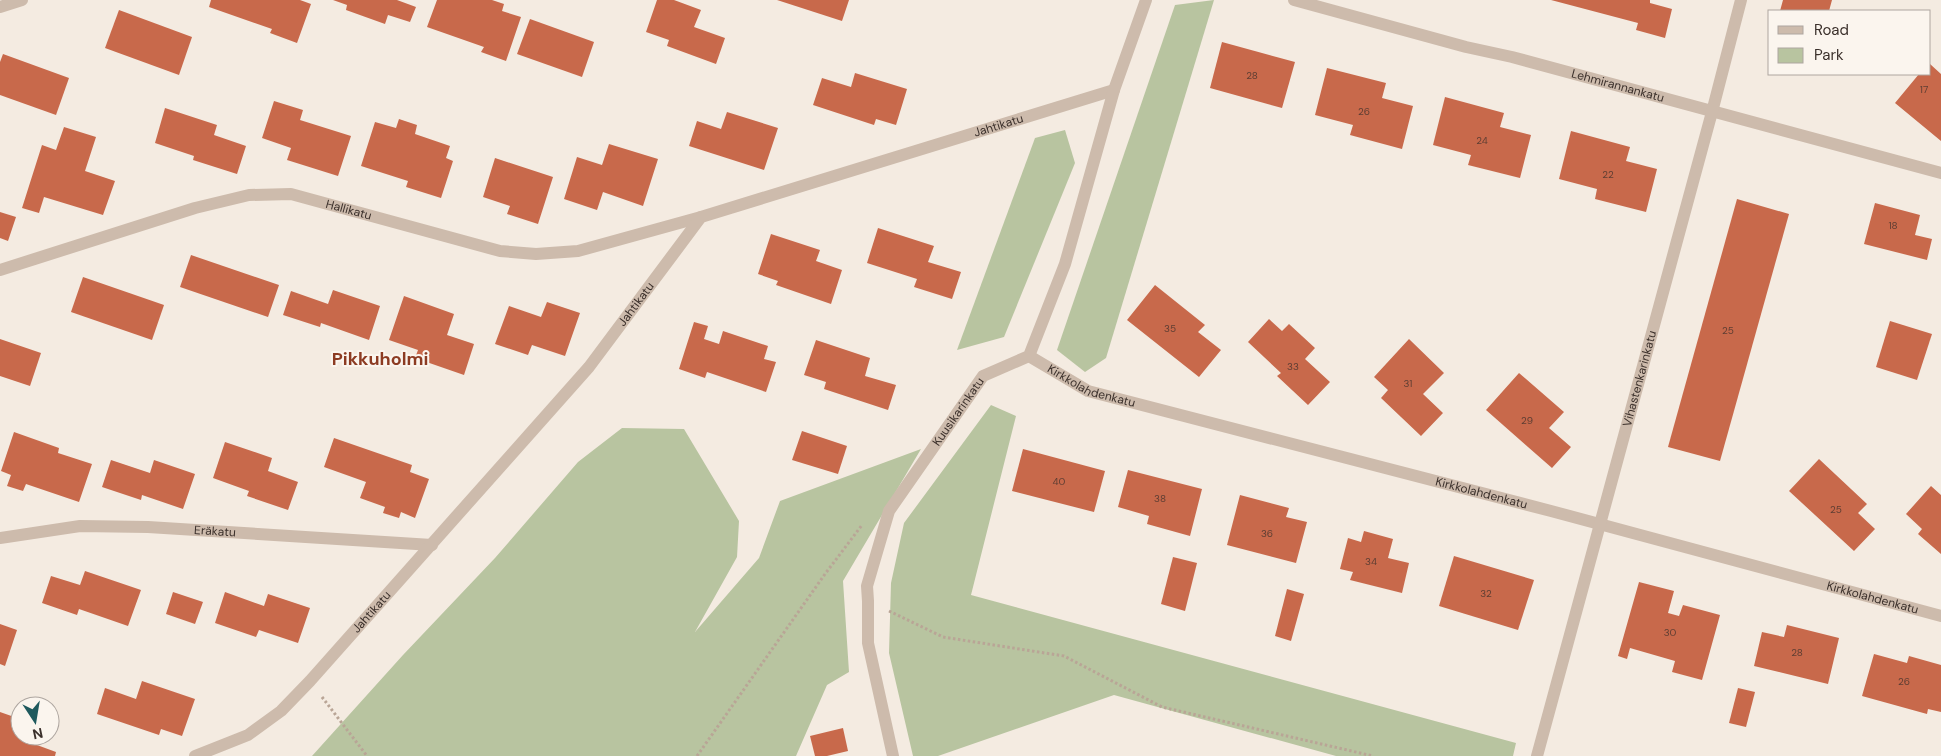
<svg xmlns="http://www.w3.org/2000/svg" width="1941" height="756" font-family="'DM Sans',sans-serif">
<rect width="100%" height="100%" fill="#f4ebe1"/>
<g fill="#b8c4a0">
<path d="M1214,0L1106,358L1085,372L1057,350L1175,5Z"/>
<path d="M1065,130L1075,163L1004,337L957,350L1035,138Z"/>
<path d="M991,405L1016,416L971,595L1516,743L1513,756H1336L1114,695L938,756H913L889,653L891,583L904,523Z"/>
<path d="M622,428L684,429L739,521L737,557L695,632L759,558L780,501L921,449L843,581L849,672L827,685L796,756H312L403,655L495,558L578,462Z"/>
</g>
<g fill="#c8694b">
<path d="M211,0H300L311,4L297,43L270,33L272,29L209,7Z"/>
<path d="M333,0H397L416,7L410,22L388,15L385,24L346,10L347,5Z"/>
<path d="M437,0H492L504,4L502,11L521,17L506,61L481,52L484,47L427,27Z"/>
<path d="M657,0H674L701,10L694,27L725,38L716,64L667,46L669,40L646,32Z"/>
<path d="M777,0H849L842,21Z"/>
<path d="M1551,0H1650V3L1672,9L1665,38L1636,30L1638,23Z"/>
<path d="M1783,0H1832L1829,11H1780Z"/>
<path d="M119,10L192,37L179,75L105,48Z"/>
<path d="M530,19L594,42L582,77L517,54Z"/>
<path d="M1222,42L1295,62L1282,108L1210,88Z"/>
<path d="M3,54L69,78L56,115L0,95V62Z"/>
<path d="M1930,64L1941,74V141L1895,103L1919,74H1930Z"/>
<path d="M1327,68L1386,83L1382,98L1413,106L1402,149L1350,135L1353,125L1315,115Z"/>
<path d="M855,73L907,89L896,125L876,119L874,125L813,105L822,78L851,87Z"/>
<path d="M1445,97L1504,113L1500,127L1531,135L1520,178L1468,165L1471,155L1433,145Z"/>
<path d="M274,101L303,110L300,120L351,136L338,176L287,160L291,148L262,138Z"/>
<path d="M165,108L217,125L214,135L246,146L237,174L193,160L194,156L155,143Z"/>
<path d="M727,112L778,128L764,170L689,146L697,121L721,129Z"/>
<path d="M399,119L417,125L415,134L450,146L446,158L453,161L441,198L406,187L408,181L361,166L375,122L396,128Z"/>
<path d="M64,127L96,137L85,171L115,181L103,215L44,197L39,213L22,208L42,145L56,150Z"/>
<path d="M1571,131L1630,147L1626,161L1657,169L1646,212L1595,199L1597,189L1559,179Z"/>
<path d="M609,144L658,159L643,206L603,192L597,210L564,199L577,157L602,165Z"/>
<path d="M495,158L553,177L538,224L507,214L510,206L483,197Z"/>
<path d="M1737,199L1789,214L1720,461L1668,447Z"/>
<path d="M1875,203L1920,215L1915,235L1932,239L1927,260L1864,244Z"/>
<path d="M0,212L16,217L8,241L0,238Z"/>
<path d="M878,228L934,246L928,262L961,272L952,299L914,287L917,279L867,263Z"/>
<path d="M771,234L820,250L816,261L842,270L831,304L776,285L778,281L758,274Z"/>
<path d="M191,255L279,285L268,317L180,287Z"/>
<path d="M83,277L164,305L152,340L71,312Z"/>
<path d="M1155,285L1205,325L1198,332L1221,350L1199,377L1127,320Z"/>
<path d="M333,290L380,306L369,340L321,323L320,327L283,315L291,291L328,304Z"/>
<path d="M404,296L454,314L447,335L474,344L464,375L415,358L418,350L389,340Z"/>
<path d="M547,302L580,313L565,356L532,345L528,355L495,344L509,306L541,317Z"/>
<path d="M1269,319L1282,331L1289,324L1315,348L1305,359L1330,382L1308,405L1277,376L1281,373L1248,342Z"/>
<path d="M1890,321L1932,334L1917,380L1876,367Z"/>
<path d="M694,322L708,326L704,339L719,344L723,331L768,346L764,359L776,362L766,392L707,372L705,378L679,369Z"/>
<path d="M0,339L41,353L30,386L0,376Z"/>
<path d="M1409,339L1444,373L1423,394L1443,413L1421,436L1381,398L1388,390L1374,377Z"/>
<path d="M816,340L870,358L865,376L896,385L888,410L824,389L826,382L804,375Z"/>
<path d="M1519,373L1564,412L1549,428L1571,447L1552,468L1486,410Z"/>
<path d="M802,431L847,446L838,474L792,460Z"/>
<path d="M14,432L59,448L58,453L92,464L79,502L26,484L23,491L7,486L11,475L1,471Z"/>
<path d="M334,438L412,465L410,472L429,479L415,518L401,512L399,518L383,513L385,507L360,498L366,482L324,467Z"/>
<path d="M225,442L272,458L268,471L298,482L288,510L247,496L249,491L213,478Z"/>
<path d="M1023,449L1105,471L1094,512L1012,491Z"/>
<path d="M1819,459L1867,504L1858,513L1875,529L1854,551L1789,491Z"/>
<path d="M111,460L150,473L154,460L195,474L183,509L142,495L141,500L102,487Z"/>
<path d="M1128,470L1202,489L1190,536L1147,524L1149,516L1118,507Z"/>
<path d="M1931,486L1941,495V554L1918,534L1922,529L1906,514Z"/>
<path d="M1240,495L1289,508L1286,517L1307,522L1296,563L1227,545Z"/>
<path d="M1364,531L1393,539L1388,558L1409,563L1402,593L1350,580L1353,572L1340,569L1348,538L1361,542Z"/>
<path d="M1454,556L1534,580L1518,630L1439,606Z"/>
<path d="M1173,557L1197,563L1185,611L1161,604Z"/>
<path d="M85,571L141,590L128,626L79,609L77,615L42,603L51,576L80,585Z"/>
<path d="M1639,582L1674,591L1668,613L1679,616L1683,605L1720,615L1702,680L1672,672L1675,661L1630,648L1627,659L1618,656Z"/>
<path d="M1287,589L1304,594L1291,641L1275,636Z"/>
<path d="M173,592L203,602L195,624L166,614Z"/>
<path d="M225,592L264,606L268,594L310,608L298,643L259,630L256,637L215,623Z"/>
<path d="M0,624L17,630L5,666L0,664Z"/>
<path d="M1787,625L1839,638L1828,684L1754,666L1762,632L1784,637Z"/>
<path d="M1874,654L1907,663L1909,656L1941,665V712L1928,709L1927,714L1862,696Z"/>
<path d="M142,681L195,699L182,736L161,729L159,735L97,714L105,688L136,699Z"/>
<path d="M1738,688L1755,692L1746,727L1729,723Z"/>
<path d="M0,712L20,719V736H28L26,741L56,752L55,756H0Z"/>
<path d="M843,728L848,751L827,756H815L810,736Z"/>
</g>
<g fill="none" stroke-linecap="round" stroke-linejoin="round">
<g stroke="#b9a596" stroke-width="3" stroke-dasharray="2.5 2.5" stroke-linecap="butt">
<path d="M889,611L943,637L1064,656L1162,707L1373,756"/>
<path d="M322,697L367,756"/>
<path d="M697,756L825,574L862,525"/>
</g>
<g stroke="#cdbbac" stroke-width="12">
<path id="s1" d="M1294,0L1466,47L1512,57L1941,173"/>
<path d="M0,7L22,0"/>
<path id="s2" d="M0,270L195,208L249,195L291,194L500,251L536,254L578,251L701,217"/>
<path id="s3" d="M1029,356L1088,391L1551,511L1941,616"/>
<path id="s4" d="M0,538L80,526L148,527L432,545"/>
<path id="s5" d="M195,756L248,735L281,711L310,681L589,367L701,217L1114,90"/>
<path id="s6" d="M893,756L868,643V601L867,586L889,511L983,376L1029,356L1065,264L1114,90L1146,0"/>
<path id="s7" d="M1537,756L1712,112L1741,0"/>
</g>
</g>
<g text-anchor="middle" stroke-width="4" stroke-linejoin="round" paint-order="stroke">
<g font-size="10" fill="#5e3e33">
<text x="1252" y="79">28</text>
<text x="1924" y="93">17</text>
<text x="1364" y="115">26</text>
<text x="1482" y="144">24</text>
<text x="1608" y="178">22</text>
<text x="1893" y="229">18</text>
<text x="1170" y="332">35</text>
<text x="1728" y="334">25</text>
<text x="1293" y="370">33</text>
<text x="1408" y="387">31</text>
<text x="1527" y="424">29</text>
<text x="1059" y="485">40</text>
<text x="1160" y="502">38</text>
<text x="1836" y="513">25</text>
<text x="1267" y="537">36</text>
<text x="1371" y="565">34</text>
<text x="1486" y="597">32</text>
<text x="1670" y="636">30</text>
<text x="1797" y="656">28</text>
<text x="1904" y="685">26</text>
</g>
<g font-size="12" fill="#3b302b" stroke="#fbf5ee">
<text dy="4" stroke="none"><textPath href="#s1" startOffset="335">Lehmirannankatu</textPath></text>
<text dy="4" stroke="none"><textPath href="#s5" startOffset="1058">Jahtikatu</textPath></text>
<text dy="4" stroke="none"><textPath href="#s2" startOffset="362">Hallikatu</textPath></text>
<text dy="4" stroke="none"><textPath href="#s5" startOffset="638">Jahtikatu</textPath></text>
<text dy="4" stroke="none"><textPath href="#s7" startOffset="391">Vihastenkarinkatu</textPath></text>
<text dy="4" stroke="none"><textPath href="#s3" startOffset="70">Kirkkolahdenkatu</textPath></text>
<text dy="4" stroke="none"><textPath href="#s6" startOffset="372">Kuusikarinkatu</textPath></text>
<text dy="4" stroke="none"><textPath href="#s3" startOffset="475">Kirkkolahdenkatu</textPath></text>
<text dy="4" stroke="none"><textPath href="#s4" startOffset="216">Eräkatu</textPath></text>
<text dy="4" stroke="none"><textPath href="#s3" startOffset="880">Kirkkolahdenkatu</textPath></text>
<text dy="4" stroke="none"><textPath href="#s5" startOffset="232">Jahtikatu</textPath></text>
</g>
<g font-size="18" font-weight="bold" fill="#8c3b22" stroke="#fbf5ee">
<text x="380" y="365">Pikkuholmi</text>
</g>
</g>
<rect x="1768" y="10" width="162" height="65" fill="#fbf5ee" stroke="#aea6a0"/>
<rect x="1778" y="26" width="25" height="8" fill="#cdbbac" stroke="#aea6a0"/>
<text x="1814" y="35" font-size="15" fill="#3b302b">Road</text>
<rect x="1778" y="48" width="25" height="15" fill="#b8c4a0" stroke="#aea6a0"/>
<text x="1814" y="60" font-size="15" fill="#3b302b">Park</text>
<g transform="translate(35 721) rotate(168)"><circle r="24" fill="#fbf5ee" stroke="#aea6a0"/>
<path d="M0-4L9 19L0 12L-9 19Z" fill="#1f5a5e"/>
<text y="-8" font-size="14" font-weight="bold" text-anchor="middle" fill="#3b302b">N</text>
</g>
</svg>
